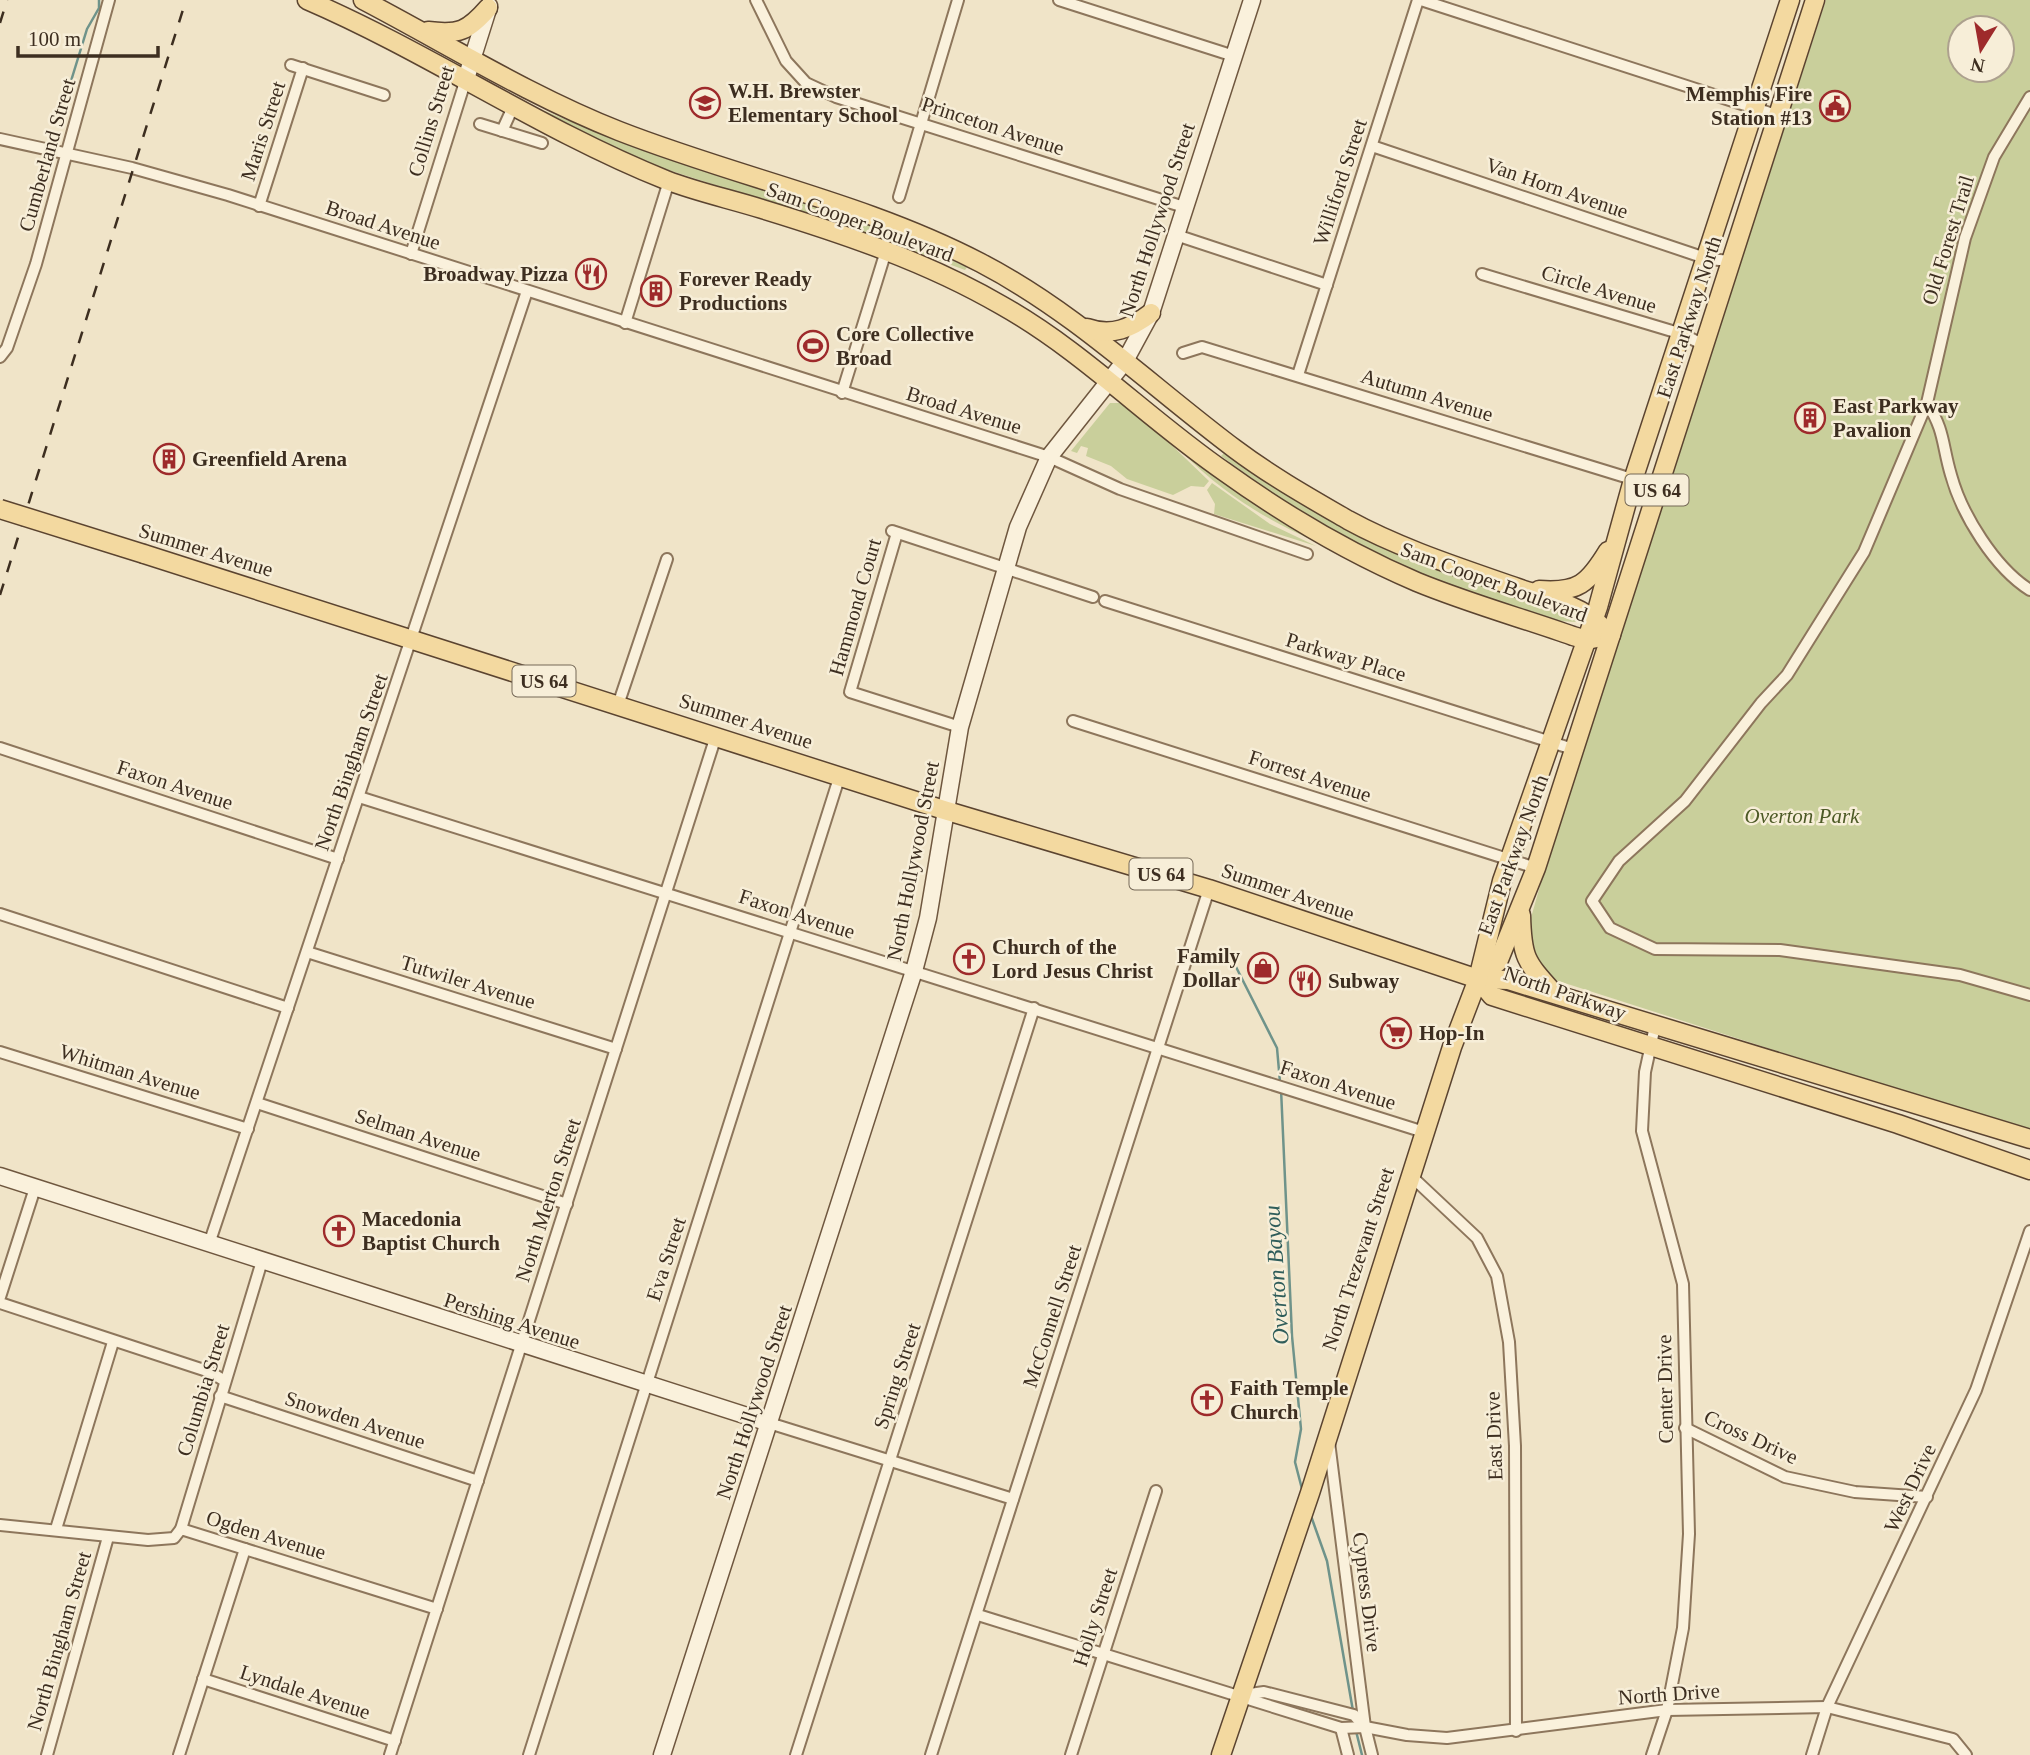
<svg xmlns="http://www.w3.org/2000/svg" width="2030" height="1755" font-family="Georgia,serif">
<rect width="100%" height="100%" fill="#f0e4c8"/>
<g fill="#c9cf9b" fill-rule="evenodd">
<path d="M1826,0H2030V1132L1552,979L1542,974L1525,939L1547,861ZM1960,28H2002V70H1960Z"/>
<path d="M545,111L636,148L863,221L967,267L965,270L855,230L653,165L543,115Z"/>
<path d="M1110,403H1121L1160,434L1209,481L1204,487L1191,486L1173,495L1127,479L1111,466L1086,456L1088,448L1081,446L1077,453L1071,451Z"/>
<path d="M1175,444L1315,541C1263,519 1212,486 1175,444Z"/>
<path d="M1224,453L1245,467L1572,615L1577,622L1558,621C1489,599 1420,578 1356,545C1308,520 1265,487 1221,456Z"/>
<path d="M1212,483L1270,524L1316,546L1214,514L1215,504L1207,490Z"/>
</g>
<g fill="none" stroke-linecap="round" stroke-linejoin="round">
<g stroke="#6f938a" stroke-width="2.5">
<path d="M59,120L87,29L99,8V0"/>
<path d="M1234,963L1277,1048L1280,1082"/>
<path d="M1281,1089L1292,1336L1301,1429L1295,1462L1302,1489"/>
<path d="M1311,1516L1327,1561L1353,1711"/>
<path d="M1356,1731L1362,1755"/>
</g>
<g stroke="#8d765c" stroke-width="14">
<g id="street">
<path d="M756,0L786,61L806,83L836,97L1184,207"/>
<path d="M1059,0L1234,56"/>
<path d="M1421,0L1779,116"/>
<path d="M291,65L384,95"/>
<path d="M2030,97L1994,157L1965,238L1927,403L1864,552L1787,675L1761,703L1685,801L1619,861L1592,901L1610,928L1655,949L1780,950L1960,975L2030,995"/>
<path d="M480,124L542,143"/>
<path d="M502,131L513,107"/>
<path d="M0,139L132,168L228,195L1049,457L1120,489L1307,554"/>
<path d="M1372,146L1708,259L1731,261"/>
<path d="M899,197L958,0"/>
<path d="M259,206L303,68"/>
<path d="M1176,235L1327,285"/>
<path d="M411,254L465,82"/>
<path d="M1482,274L1682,334L1704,345"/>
<path d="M625,323L669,181"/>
<path d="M1183,353L1202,347L1658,487"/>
<path d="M0,357L7,348L36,264L109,0"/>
<path d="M1298,375L1418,0"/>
<path d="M842,393L886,251"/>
<path d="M1927,403C1945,431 1942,445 1951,475C1962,515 1995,568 2030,590"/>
<path d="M892,531L1093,597"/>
<path d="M897,533L850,692L960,727"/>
<path d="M1105,601L1576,750"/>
<path d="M618,705L667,559"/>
<path d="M1073,721L1536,868"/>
<path d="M0,748L338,859"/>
<path d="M359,797L1424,1132"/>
<path d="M0,914L288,1008"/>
<path d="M307,952L616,1049"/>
<path d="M0,1052L248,1129"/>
<path d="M257,1103L567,1204"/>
<path d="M1410,1175L1477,1238L1497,1276L1509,1342L1515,1446L1516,1731"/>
<path d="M209,1244L527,291"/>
<path d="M0,1297L35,1188"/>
<path d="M0,1303L210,1372L225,1381"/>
<path d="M220,1396L478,1481"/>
<path d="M769,1423L1013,1499"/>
<path d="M1685,1428L1785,1477L1855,1492L1927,1497"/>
<path d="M1329,1442L1365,1727L1372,1755"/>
<path d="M0,1525L148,1540L174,1538L181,1529L437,1609"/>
<path d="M56,1529L113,1342"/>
<path d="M181,1529L262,1261"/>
<path d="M978,1615L1341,1728L1365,1727L1407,1735L1447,1738L1667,1710L1827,1707L1953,1739L1966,1755"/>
<path d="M203,1679L395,1741"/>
<path d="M1243,1695L1264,1692L1354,1715L1365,1727"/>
<path d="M1341,1728L1348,1755"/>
<path d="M47,1755L108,1537"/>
<path d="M179,1755L245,1549"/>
<path d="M390,1755L716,736"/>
<path d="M529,1755L840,775"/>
<path d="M796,1755L1034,1008"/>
<path d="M931,1755L1209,889"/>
<path d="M1071,1755L1156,1491"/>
<path d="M1652,1755L1667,1710L1683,1628L1689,1534L1683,1284L1642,1131L1645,1072L1655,1026"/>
<path d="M1812,1755L1827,1707L1976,1390L2030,1231"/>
</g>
</g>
<g stroke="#6f573f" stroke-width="19">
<g id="secondary">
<path d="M465,82L489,6"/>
<path d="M0,1176L769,1423"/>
<path d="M662,1755L914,971L928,918L960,727L1018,527L1049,457L1125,361L1151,313L1252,0"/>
</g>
</g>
<g stroke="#5b4430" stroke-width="21">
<g id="primary">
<path d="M307,0C430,53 541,130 666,180C697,192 730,199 762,209C844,234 927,262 1001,305C1083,351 1148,419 1225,472C1285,515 1349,553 1417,582C1468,603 1522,618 1573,636L1587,640L1611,635"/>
<path d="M363,0C447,44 530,96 619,131C739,178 866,203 981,263C1075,312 1151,386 1235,449C1271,476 1310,498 1348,520C1401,549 1461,568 1518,588C1544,597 1581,605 1600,625"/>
<path d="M428,31C459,35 468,31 488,8"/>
<path d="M1087,328C1112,337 1131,328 1151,313"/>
<path d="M144,554L944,810L1209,889L1478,979L1508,980L2030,1139"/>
<path d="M1539,590C1578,593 1588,584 1608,551"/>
<path d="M1521,915C1522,957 1525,961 1553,992"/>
<path d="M1478,979L1498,962L1536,868L1815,0"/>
<path d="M1478,979L1492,996L1898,1124L2030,1170"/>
<path d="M1221,1755L1310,1493L1452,1047L1478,979L1502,881L1598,607L1633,480L1790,0"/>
</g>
</g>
<use href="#street" stroke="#faf1dc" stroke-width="10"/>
<use href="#secondary" stroke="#faf1dc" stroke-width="16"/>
<use href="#primary" stroke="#f3d9a0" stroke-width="18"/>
<g stroke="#3d2e20" stroke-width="2.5" stroke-dasharray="12 12" stroke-linecap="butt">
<path d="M0,23L7,0"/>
<path d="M0,595L186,0"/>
</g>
<g stroke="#5b4430" stroke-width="21" stroke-linecap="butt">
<path id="primary-bridge" d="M0,509L144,554"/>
</g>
<use href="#primary-bridge" stroke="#f3d9a0" stroke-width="18"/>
</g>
<defs>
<g id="school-ring" transform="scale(1.575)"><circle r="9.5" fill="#f7eed8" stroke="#9e2a2b" stroke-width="1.5"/><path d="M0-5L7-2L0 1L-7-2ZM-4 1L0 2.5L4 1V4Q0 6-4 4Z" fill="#9e2a2b"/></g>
<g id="civic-ring" transform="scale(1.575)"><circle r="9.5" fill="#f7eed8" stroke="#9e2a2b" stroke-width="1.5"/><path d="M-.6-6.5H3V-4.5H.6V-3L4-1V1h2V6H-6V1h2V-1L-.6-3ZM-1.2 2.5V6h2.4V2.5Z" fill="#9e2a2b"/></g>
<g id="restaurant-ring" transform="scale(1.575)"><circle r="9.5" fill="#f7eed8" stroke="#9e2a2b" stroke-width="1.5"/><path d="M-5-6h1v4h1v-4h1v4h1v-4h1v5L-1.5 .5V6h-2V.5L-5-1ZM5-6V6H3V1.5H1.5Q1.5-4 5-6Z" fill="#9e2a2b"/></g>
<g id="building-ring" transform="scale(1.575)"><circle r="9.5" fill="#f7eed8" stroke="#9e2a2b" stroke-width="1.5"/><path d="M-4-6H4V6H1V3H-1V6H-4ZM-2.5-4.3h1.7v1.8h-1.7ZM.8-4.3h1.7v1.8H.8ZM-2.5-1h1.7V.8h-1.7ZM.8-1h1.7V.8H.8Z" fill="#9e2a2b"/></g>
<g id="stadium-ring" transform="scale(1.575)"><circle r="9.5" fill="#f7eed8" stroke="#9e2a2b" stroke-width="1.5"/><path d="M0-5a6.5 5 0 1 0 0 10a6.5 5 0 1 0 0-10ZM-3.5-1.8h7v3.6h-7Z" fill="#9e2a2b"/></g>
<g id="church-ring" transform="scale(1.575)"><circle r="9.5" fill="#f7eed8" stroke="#9e2a2b" stroke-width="1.5"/><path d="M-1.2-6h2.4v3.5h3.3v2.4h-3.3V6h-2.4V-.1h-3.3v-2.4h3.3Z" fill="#9e2a2b"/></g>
<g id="shop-ring" transform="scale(1.575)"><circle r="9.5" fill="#f7eed8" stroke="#9e2a2b" stroke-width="1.5"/><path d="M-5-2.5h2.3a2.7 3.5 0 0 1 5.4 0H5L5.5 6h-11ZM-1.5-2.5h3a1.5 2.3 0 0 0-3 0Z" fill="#9e2a2b"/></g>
<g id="supermarket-ring" transform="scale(1.575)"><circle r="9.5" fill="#f7eed8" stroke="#9e2a2b" stroke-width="1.5"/><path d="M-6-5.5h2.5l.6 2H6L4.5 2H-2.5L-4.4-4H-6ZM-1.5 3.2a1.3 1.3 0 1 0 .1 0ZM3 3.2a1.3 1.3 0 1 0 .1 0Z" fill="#9e2a2b"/></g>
</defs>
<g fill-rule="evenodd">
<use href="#school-ring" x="705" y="103"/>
<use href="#civic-ring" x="1835" y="106"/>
<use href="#restaurant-ring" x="591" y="274"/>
<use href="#building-ring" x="656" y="291"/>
<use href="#stadium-ring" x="813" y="346"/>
<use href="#building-ring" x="1810" y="418"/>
<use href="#building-ring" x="169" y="459"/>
<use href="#church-ring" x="969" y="959"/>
<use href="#shop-ring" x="1263" y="968"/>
<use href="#restaurant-ring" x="1305" y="981"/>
<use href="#supermarket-ring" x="1396" y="1033"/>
<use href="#church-ring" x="339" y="1231"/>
<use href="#church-ring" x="1207" y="1400"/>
</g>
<g text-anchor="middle" stroke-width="5" stroke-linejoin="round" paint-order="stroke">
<g fill="#f7eed8" stroke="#756857" stroke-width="2">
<rect x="1625.5" y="474.5" width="63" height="31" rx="5"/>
<rect x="512.5" y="665.5" width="63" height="31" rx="5"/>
<rect x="1129.5" y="858.5" width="63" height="31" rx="5"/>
</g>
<g font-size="19" font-weight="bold" fill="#3d2e20">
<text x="1657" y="497">US 64</text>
<text x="544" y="688">US 64</text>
<text x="1161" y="881">US 64</text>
</g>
<g font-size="21" font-weight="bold" fill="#3d2e20" stroke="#f7eed8" text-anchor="start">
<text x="728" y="98">W.H. Brewster<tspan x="728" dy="24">Elementary School</tspan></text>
<text x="1812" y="101" text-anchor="end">Memphis Fire<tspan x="1812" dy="24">Station #13</tspan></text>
<text x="568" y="281" text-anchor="end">Broadway Pizza</text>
<text x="679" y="286">Forever Ready<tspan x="679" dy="24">Productions</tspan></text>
<text x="836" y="341">Core Collective<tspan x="836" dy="24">Broad</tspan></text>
<text x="1833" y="413">East Parkway<tspan x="1833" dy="24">Pavalion</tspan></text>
<text x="192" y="466">Greenfield Arena</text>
<text x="992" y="954">Church of the<tspan x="992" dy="24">Lord Jesus Christ</tspan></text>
<text x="1240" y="963" text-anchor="end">Family<tspan x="1240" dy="24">Dollar</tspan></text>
<text x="1328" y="988">Subway</text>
<text x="1419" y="1040">Hop-In</text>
<text x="362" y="1226">Macedonia<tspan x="362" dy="24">Baptist Church</tspan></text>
<text x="1230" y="1395">Faith Temple<tspan x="1230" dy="24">Church</tspan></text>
</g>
<g font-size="21" fill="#3d2e20" stroke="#f7eed8">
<text transform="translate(431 121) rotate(-73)" y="7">Collins Street</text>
<text transform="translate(993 126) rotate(18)" y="7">Princeton Avenue</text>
<text transform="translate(263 131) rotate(-72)" y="7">Maris Street</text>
<text transform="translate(47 155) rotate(-74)" y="7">Cumberland Street</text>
<text transform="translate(1340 182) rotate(-72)" y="7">Williford Street</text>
<text transform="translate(1557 188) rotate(19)" y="7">Van Horn Avenue</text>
<text transform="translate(1157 220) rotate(-72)" y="7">North Hollywood Street</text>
<text transform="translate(860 222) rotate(20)" y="7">Sam Cooper Boulevard</text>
<text transform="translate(383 225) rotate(18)" y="7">Broad Avenue</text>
<text transform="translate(1948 240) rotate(-73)" y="7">Old Forest Trail</text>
<text transform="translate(1599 289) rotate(17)" y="7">Circle Avenue</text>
<text transform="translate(1689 317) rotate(-72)" y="7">East Parkway North</text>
<text transform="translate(1427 395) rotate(17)" y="7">Autumn Avenue</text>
<text transform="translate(964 410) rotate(17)" y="7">Broad Avenue</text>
<text transform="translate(206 550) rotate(17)" y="7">Summer Avenue</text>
<text transform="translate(1494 582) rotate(20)" y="7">Sam Cooper Boulevard</text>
<text transform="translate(855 607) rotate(-74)" y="7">Hammond Court</text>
<text transform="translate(1346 657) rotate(17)" y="7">Parkway Place</text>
<text transform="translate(746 721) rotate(18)" y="7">Summer Avenue</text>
<text transform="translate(351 762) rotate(-71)" y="7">North Bingham Street</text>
<text transform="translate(1310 776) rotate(18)" y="7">Forrest Avenue</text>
<text transform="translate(175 785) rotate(18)" y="7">Faxon Avenue</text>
<text transform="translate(1513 855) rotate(-70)" y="7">East Parkway North</text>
<text transform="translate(913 861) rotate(-79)" y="7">North Hollywood Street</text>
<text transform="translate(1288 892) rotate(19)" y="7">Summer Avenue</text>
<text transform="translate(797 914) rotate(18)" y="7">Faxon Avenue</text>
<text transform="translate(468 982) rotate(17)" y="7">Tutwiler Avenue</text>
<text transform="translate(1565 993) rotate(19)" y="7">North Parkway</text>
<text transform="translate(130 1072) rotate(17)" y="7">Whitman Avenue</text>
<text transform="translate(1338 1085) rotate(18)" y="7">Faxon Avenue</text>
<text transform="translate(418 1135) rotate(18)" y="7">Selman Avenue</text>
<text transform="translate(548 1200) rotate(-72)" y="7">North Merton Street</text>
<text transform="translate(666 1259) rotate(-72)" y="7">Eva Street</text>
<text transform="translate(1358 1259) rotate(-72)" y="7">North Trezevant Street</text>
<text transform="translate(1052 1316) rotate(-72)" y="7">McConnell Street</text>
<text transform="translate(512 1321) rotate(18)" y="7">Pershing Avenue</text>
<text transform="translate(897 1376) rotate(-72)" y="7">Spring Street</text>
<text transform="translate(1665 1389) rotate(-91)" y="7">Center Drive</text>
<text transform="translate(203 1390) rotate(-73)" y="7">Columbia Street</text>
<text transform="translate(754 1402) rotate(-72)" y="7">North Hollywood Street</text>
<text transform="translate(355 1420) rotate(18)" y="7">Snowden Avenue</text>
<text transform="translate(1494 1436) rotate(-92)" y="7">East Drive</text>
<text transform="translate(1751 1437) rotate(25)" y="7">Cross Drive</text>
<text transform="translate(1910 1488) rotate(-65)" y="7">West Drive</text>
<text transform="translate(266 1535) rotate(17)" y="7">Ogden Avenue</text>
<text transform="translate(1367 1592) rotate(83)" y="7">Cypress Drive</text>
<text transform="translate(1095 1617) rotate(-72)" y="7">Holly Street</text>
<text transform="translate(59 1641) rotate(-74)" y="7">North Bingham Street</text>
<text transform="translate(305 1692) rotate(18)" y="7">Lyndale Avenue</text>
<text transform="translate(1669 1694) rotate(-4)" y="7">North Drive</text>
</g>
<g font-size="21" font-style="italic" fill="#4d5a26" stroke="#f7eed8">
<text x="1802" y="823">Overton Park</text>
</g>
<g font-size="23" font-style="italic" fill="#2f5d5a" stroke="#f7eed8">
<text transform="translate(1276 1275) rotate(-94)" y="8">Overton Bayou</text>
</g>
</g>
<g transform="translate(1981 49) rotate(191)"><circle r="33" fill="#f7eed8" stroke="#ada18e" stroke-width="2"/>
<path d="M0-5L12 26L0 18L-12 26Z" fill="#9e2a2b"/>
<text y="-10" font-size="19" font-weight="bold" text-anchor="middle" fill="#3d2e20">N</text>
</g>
<path d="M18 46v10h140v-10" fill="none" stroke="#3d2e20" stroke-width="3.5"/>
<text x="28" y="46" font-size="21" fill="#3d2e20" stroke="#f7eed8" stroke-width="5" paint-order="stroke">100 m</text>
</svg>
